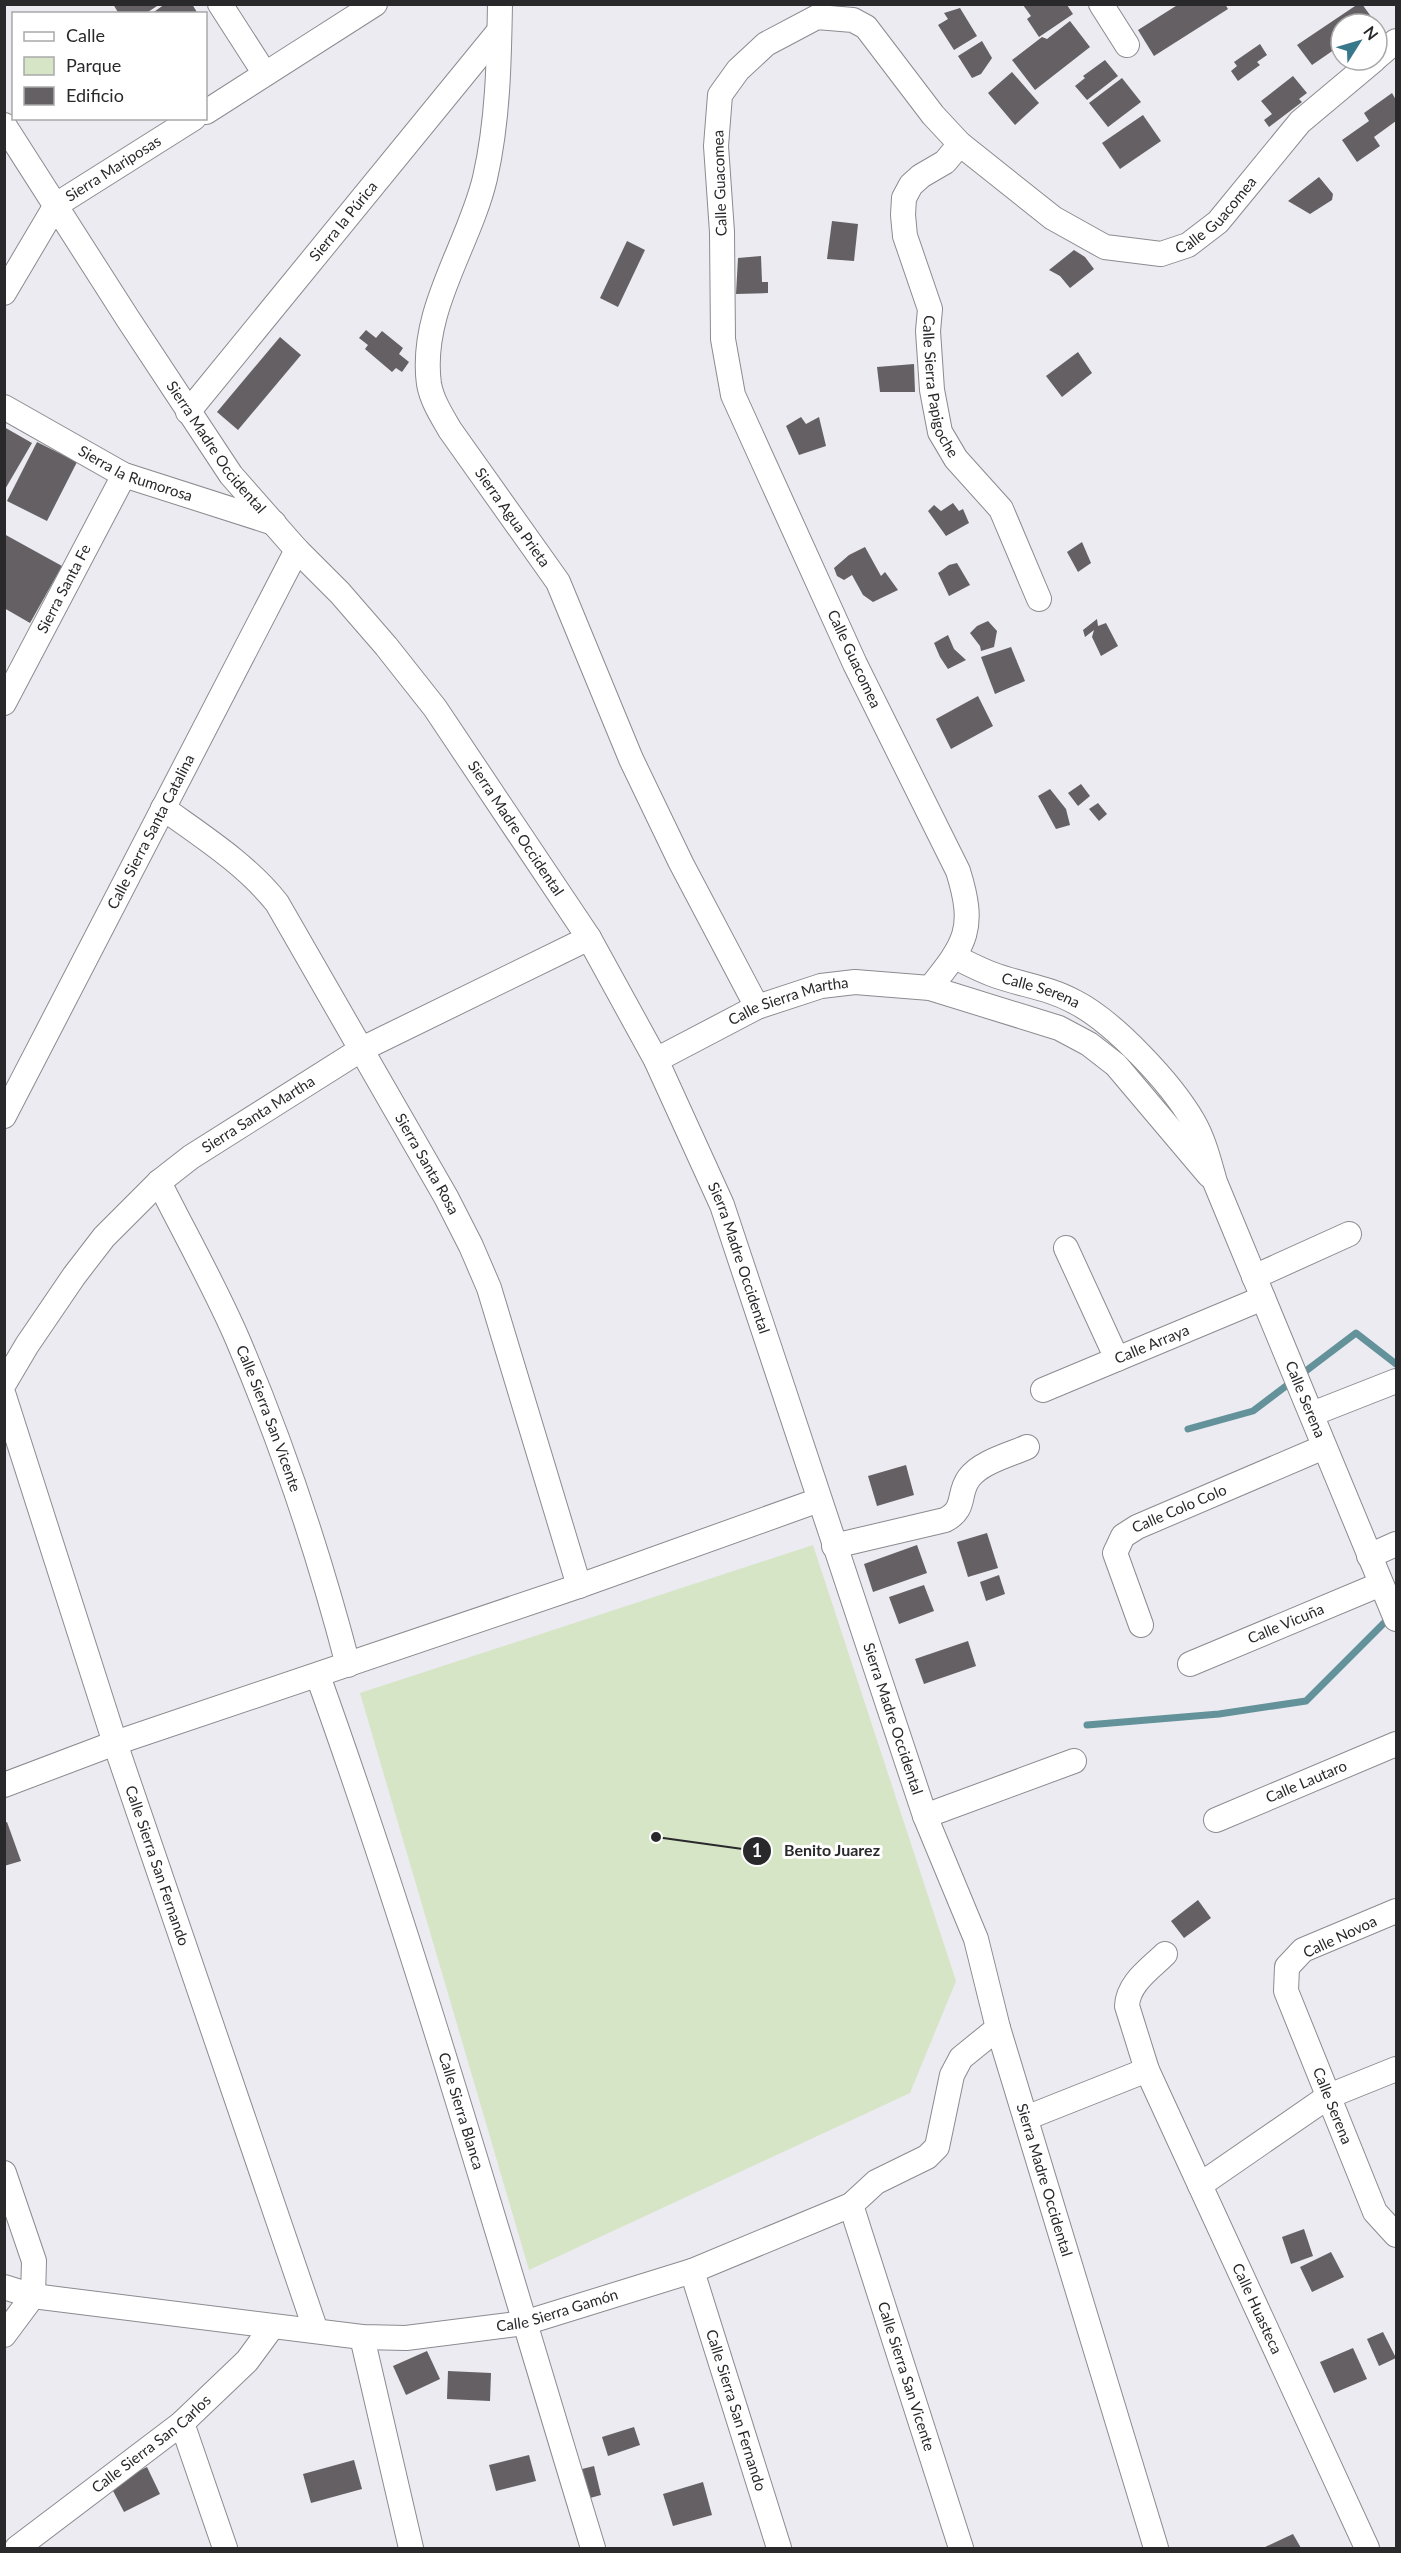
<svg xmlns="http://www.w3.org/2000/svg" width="1401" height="2553" font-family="Lato,sans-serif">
<rect width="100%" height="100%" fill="#ebebf1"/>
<path fill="#d6e5c5" d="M813,1545L956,1981L910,2093L529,2270L360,1693Z"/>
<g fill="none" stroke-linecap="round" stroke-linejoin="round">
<g stroke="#64929a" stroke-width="7">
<path d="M1188,1429L1253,1411L1356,1333L1396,1364"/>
<path d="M1087,1725L1219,1714L1306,1701L1390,1617"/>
</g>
</g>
<g fill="#646063">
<path d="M113,4H160L145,14H119Z"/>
<path d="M165,4H192L198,14H151Z"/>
<path d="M1179,4H1225L1228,9L1154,56L1138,30Z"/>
<path d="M1358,4H1362L1375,22L1372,24H1341V45L1312,65L1297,45Z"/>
<path d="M1023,5H1067L1073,14L1039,37L1027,19L1031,16Z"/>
<path d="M960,8L977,36L954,50L938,25L948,19L944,13Z"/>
<path d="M1070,21L1090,47L1035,90L1012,60L1042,37L1047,39Z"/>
<path d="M982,41L992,58L981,74L972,78L958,56Z"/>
<path d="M1260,44L1267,55L1257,62L1260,65L1238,81L1231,71L1237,66L1234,62Z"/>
<path d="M1105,60L1118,76L1087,100L1075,86L1085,78L1083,76Z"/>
<path d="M1012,72L1039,103L1015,125L988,93Z"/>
<path d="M1293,76L1307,93L1299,99L1302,102L1269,127L1264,120L1272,114L1261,101Z"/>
<path d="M1122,78L1141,102L1108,127L1089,103Z"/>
<path d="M1392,93L1396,100V121L1374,137L1380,146L1357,162L1342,140L1369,121L1364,113Z"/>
<path d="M1143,115L1161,141L1120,169L1102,143Z"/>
<path d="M1319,177L1333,194L1332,200L1310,214L1288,201Z"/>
<path d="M832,221L858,224L854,261L827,259Z"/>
<path d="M627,241L645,250L618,307L600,298Z"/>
<path d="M1074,250L1085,257L1094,269L1070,288L1060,276L1049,270Z"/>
<path d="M761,256L762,282H768V293L736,294L738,258Z"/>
<path d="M366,330L376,338L382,331L403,348L399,354L409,362L402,372L396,368L392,372L365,349L368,345L359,338Z"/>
<path d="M280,337L301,355L238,430L217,412Z"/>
<path d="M1078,352L1092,373L1062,397L1046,376Z"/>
<path d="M914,364L915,392H880L877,367Z"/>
<path d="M801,417L806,424L819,417L826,446L799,455L786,426Z"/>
<path d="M4,427L32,443L4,491Z"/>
<path d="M37,442L77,462L47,521L7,501Z"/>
<path d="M953,503L959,511L963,509L969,523L946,536L928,511L934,505L941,511Z"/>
<path d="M4,534L62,566L30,623L4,608Z"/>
<path d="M1082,542L1091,563L1078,572L1067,552Z"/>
<path d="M865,547L881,576L885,572L898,590L873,602L863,595L852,575L844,580L837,576L834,568L849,555Z"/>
<path d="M957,563L970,585L949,596L938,573L949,565Z"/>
<path d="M1097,619L1098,626L1106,623L1118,646L1101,656L1092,637L1094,630L1085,637L1083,630Z"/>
<path d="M988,621L997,631L994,647L981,651L980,646L970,633L977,626Z"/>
<path d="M948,635L954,649L966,660L948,669L940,657L934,643Z"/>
<path d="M1011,647L1025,681L995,694L981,657Z"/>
<path d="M978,696L993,726L951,749L936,719Z"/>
<path d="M1081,784L1090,796L1078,806L1068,793Z"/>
<path d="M1050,789L1066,809L1070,825L1056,829L1038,796Z"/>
<path d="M1098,803L1107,814L1099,821L1089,809Z"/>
<path d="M906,1465L914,1495L877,1506L868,1476Z"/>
<path d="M987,1533L998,1568L968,1577L957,1542Z"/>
<path d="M917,1545L927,1573L873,1592L864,1564Z"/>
<path d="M999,1575L1005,1594L986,1601L980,1582Z"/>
<path d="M924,1585L934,1611L899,1624L889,1597Z"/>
<path d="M968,1641L976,1666L924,1684L915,1659Z"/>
<path d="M7,1822L21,1861L4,1866V1823Z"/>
<path d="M1198,1900L1211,1918L1184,1938L1171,1921Z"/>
<path d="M1304,2229L1313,2256L1291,2264L1282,2237Z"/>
<path d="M1331,2252L1344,2277L1312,2292L1300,2267Z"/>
<path d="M1383,2332L1396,2358L1379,2366L1367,2339Z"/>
<path d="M1353,2348L1367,2379L1334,2393L1320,2362Z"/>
<path d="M427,2351L440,2379L406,2395L393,2366Z"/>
<path d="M448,2371L491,2373L490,2401L447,2399Z"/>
<path d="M634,2427L640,2445L608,2456L602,2437Z"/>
<path d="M529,2455L536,2481L496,2491L489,2465Z"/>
<path d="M354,2460L362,2489L311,2503L303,2474Z"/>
<path d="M594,2466L601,2495L590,2498L582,2469Z"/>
<path d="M147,2467L160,2494L124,2512L110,2485Z"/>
<path d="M703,2482L712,2515L673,2526L663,2494Z"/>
<path d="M1293,2534L1301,2548H1263Z"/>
</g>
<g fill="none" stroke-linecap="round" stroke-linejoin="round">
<g stroke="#8b8b90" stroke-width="26">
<g id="minor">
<path d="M220,4L265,74"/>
<path id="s1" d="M500,4C499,62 498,121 485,178C469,246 419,311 429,384C432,401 442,416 450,430L558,582L631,759L681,863L757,1007"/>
<path d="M1101,4L1127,45"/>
<path d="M1377,57L1396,41"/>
<path d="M206,112L375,4"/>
<path id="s2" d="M4,125L128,319L231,475L297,550L340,593L386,646L435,708L589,938L656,1060L722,1205L925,1816L976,1939L998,2028L1156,2548"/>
<path id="s3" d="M960,144L945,162L921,176L911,185L904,198L903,215L905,236L930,309L928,331L932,390L940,432L956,459L1001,509L1039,599"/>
<path id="s4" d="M4,293L56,205L194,118"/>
<path id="s5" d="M4,407L124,475L274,523"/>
<path id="s6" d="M188,412L499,31"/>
<path id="s7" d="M4,703L124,475"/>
<path id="s8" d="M163,808C203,837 246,864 277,903L446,1197L471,1246L489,1288L579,1586"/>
<path id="s9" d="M955,957C969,964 982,971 997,976C1023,985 1050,988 1075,1002C1114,1022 1171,1083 1193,1121C1204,1140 1209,1161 1215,1182L1396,1619"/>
<path id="s10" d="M930,988C966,943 976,929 958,871L855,664L733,395L723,339L722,232L716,146L720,95L738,70L766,44L817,17L853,20L866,27L933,115L960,144L1053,218L1105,247L1161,254L1188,245L1218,222L1300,122L1374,60"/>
<path id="s11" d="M656,1060L757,1007L821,986L855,982L930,988L1059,1028L1089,1044L1116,1065L1209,1175"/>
<path id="s12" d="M4,1116L297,550"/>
<path id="s13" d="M159,1182C185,1234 214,1285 237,1338C282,1443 319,1554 348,1665"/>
<path d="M1066,1248L1117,1359"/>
<path d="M1254,1277L1349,1234"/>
<path id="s14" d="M4,1384L27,1345L74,1276L104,1237L159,1182L191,1157L362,1049L589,938"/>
<path id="s15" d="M1043,1390L1263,1298"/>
<path id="s16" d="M4,1396L115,1743L316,2331"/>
<path d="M1312,1414L1396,1381"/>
<path d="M834,1546L945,1520C967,1509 957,1494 969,1478C981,1462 1009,1455 1027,1447"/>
<path d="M1369,1556L1396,1544"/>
<path id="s17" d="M1141,1625L1115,1553L1123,1536L1137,1527L1324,1447"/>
<path id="s18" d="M1190,1664L1381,1584"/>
<path id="s19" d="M318,1676C421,1963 504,2257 593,2548"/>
<path d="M4,1785L115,1743L579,1586L819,1500"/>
<path d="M925,1816L1074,1761"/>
<path id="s20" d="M1216,1820L1396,1744"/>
<path id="s21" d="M1396,1911L1303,1950L1287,1967L1286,1991L1375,2212L1396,2235"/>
<path id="s22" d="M1165,1954C1150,1969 1128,1983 1127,2006L1147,2070L1367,2548"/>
<path d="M1026,2118L1147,2070"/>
<path d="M4,2173L34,2261L33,2296L4,2335"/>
<path d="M1200,2185L1329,2096L1396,2069"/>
<path id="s23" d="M851,2205L961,2548"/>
<path id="s24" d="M692,2271L779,2548"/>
<path id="s25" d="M4,2287L33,2296L362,2337L406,2338L524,2323L692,2271L851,2205L876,2182L927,2157L937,2147L952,2075L961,2058L998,2028"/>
<path d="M362,2337L411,2548"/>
<path d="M182,2423L225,2548"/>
<path id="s26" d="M17,2548L182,2423L247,2361L272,2327"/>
</g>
</g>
<use href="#minor" stroke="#fff" stroke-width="24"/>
</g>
<g text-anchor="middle" stroke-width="6" stroke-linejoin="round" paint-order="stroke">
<g font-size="15" fill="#29292b" stroke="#fff">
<text dy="5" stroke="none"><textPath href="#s4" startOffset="170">Sierra Mariposas</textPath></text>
<text transform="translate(720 183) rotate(-92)" y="5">Calle Guacomea</text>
<text dy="5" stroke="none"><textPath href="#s10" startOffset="1588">Calle Guacomea</textPath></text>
<text dy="5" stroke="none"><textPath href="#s6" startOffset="246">Sierra la Púrica</textPath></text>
<text dy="5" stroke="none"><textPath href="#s3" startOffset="274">Calle Sierra Papigoche</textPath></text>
<text dy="5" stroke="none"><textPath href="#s2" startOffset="386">Sierra Madre Occidental</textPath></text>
<text dy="5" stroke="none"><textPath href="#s5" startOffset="148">Sierra la Rumorosa</textPath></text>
<text dy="5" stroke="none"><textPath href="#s1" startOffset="549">Sierra Agua Prieta</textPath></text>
<text dy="5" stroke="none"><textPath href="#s7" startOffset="129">Sierra Santa Fe</textPath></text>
<text transform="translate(854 659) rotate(65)" y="5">Calle Guacomea</text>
<text dy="5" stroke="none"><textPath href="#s2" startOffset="872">Sierra Madre Occidental</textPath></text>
<text dy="5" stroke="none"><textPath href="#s12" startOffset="320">Calle Sierra Santa Catalina</textPath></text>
<text dy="5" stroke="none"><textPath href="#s9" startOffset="92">Calle Serena</textPath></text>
<text dy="5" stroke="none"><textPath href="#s11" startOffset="146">Calle Sierra Martha</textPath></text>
<text dy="5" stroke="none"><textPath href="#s14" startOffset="376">Sierra Santa Martha</textPath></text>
<text dy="5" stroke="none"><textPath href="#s8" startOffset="450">Sierra Santa Rosa</textPath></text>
<text dy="5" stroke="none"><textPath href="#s2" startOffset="1358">Sierra Madre Occidental</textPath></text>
<text dy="5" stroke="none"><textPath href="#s15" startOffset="118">Calle Arraya</textPath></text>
<text dy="5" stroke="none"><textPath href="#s9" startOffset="598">Calle Serena</textPath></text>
<text dy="5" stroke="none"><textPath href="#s13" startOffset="261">Calle Sierra San Vicente</textPath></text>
<text dy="5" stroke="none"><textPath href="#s17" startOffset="158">Calle Colo Colo</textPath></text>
<text dy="5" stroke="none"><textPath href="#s18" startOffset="104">Calle Vicuña</textPath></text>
<text dy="5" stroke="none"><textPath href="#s2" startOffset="1844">Sierra Madre Occidental</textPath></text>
<text dy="5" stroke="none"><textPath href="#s20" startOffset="98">Calle Lautaro</textPath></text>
<text dy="5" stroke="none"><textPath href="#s16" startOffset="494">Calle Sierra San Fernando</textPath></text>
<text transform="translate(1340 1937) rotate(-25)" y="5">Calle Novoa</text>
<text dy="5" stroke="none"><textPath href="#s21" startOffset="272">Calle Serena</textPath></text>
<text dy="5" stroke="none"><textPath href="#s19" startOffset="458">Calle Sierra Blanca</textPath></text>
<text dy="5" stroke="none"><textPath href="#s2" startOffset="2330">Sierra Madre Occidental</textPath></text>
<text dy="5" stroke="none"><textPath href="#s22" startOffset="396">Calle Huasteca</textPath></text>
<text dy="5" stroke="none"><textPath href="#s25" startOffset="560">Calle Sierra Gamón</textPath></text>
<text dy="5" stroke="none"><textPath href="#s23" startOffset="180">Calle Sierra San Vicente</textPath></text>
<text dy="5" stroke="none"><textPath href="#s24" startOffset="146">Calle Sierra San Fernando</textPath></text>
<text dy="5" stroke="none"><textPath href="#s26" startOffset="170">Calle Sierra San Carlos</textPath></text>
</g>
</g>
<path fill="none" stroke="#29292b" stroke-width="2" d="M656 1837L757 1851"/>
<g fill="#29292b" stroke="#fff" stroke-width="2">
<circle cx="656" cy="1837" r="6"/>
<circle cx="757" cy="1851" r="15"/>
</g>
<g font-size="18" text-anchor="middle" font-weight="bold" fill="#fff">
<text x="757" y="1857">1</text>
</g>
<g font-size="16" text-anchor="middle" font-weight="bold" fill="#29292b" stroke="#fff" stroke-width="6" stroke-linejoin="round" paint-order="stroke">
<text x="832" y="1856">Benito Juarez</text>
</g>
<rect width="1401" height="2553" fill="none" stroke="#29292b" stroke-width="12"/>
<rect x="12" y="12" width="195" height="108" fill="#ffffff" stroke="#a9a9aa" stroke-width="1.5"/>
<rect x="24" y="32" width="30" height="9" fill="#ffffff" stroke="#a9a9aa" stroke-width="1.5"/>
<text x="66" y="42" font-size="18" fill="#29292b">Calle</text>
<rect x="24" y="57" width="30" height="18" fill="#d6e5c5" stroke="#a9a9aa" stroke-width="1.5"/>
<text x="66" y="72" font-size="18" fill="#29292b">Parque</text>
<rect x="24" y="87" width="30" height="18" fill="#646063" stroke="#a9a9aa" stroke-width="1.5"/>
<text x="66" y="102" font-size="18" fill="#29292b">Edificio</text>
<g transform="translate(1359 42) rotate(53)"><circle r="28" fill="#ffffff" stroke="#a9a9aa" stroke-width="1.5"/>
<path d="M0-4.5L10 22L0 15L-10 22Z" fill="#37788b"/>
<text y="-9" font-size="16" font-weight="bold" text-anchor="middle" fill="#29292b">N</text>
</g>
</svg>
